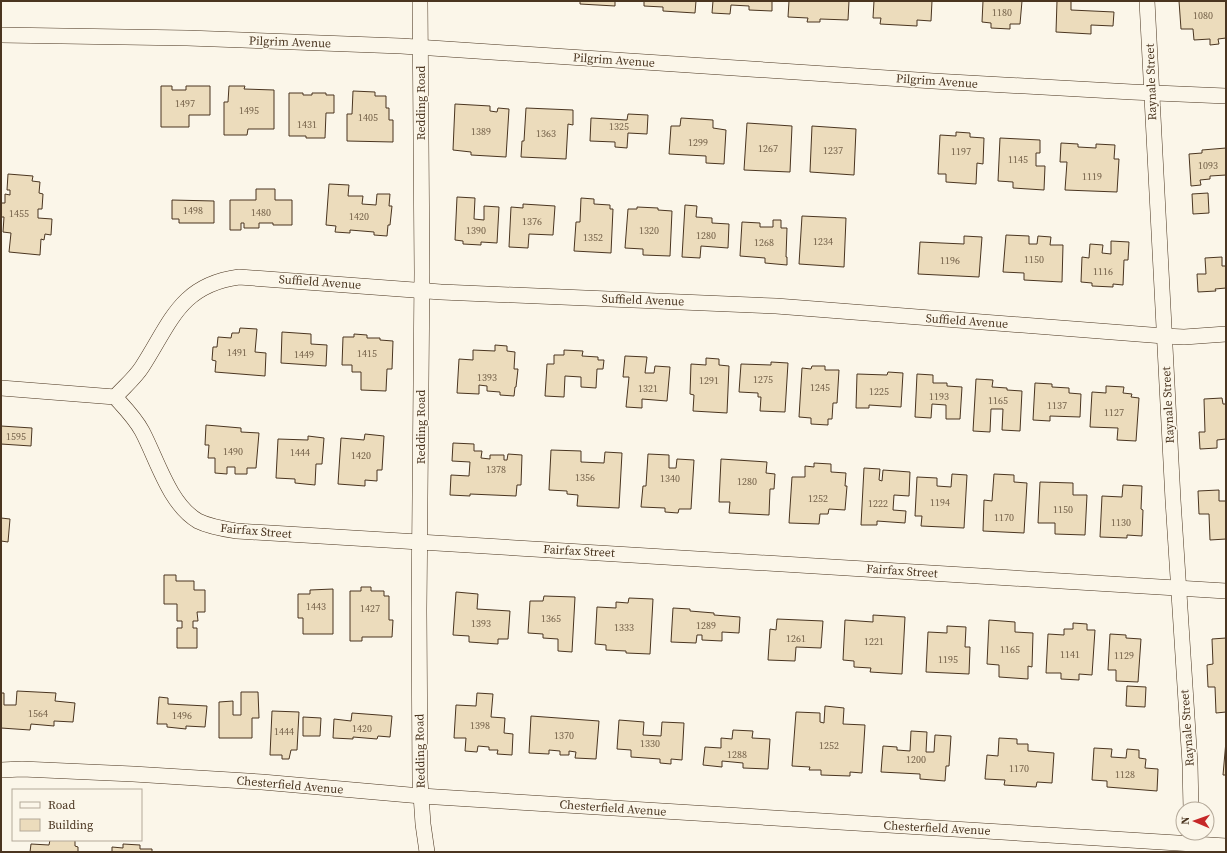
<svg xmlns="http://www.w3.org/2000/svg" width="1227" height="853" font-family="'Source Serif 4',serif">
<rect width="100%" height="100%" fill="#fbf6e9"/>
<g fill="#ecdcbc" stroke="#4a3520">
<path d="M580,1H615V6L580,4Z"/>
<path d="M637,1H696L695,13L663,11V7L644,6V1Z"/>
<path d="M713,1H772V11L749,10V6L731,5L730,14L712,13Z"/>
<path d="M789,1H849L848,20L820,19V22H807L808,18L788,17Z"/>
<path d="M874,1H932L931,21L917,20V26L880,24L881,18H873Z"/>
<path d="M983,1H1022L1020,24H1010V29L991,28V23L982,22Z"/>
<path d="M1057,1H1071V10L1114,12L1113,26L1091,25V34L1056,32Z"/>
<path d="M1179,1H1226V38L1218,39L1219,44L1210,45V39L1194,40L1193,29H1181Z"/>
<path d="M161,86H172V90H186V86H210V115H189V127H161Z"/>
<path d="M229,86H245L244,89L274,90V129H248L247,135H224V102H228Z"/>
<path d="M353,91L375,92V96H386V108H389V120H393V142L347,141V114H352Z"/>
<path d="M289,93H303V95H312V93H326V95H334V113H326L325,138H306V136H289Z"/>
<path d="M455,104L490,106V111L497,112L498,108L509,109L506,157L471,155V152L453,150Z"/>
<path d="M526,108L573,110V125L568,124L566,159L521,157L522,141H524Z"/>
<path d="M628,114L648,115L647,134L628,133L627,148L615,147V142L590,141L591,118L627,120Z"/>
<path d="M681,118L713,120V128L726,130L724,164L706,163V156L669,154L671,126H680Z"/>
<path d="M747,123L792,126L790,172L744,170Z"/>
<path d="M812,126L856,129L854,175L810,172Z"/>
<path d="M956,132L970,133V137L984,138L983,164L977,163L976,184L946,182V174H938L940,135L956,136Z"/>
<path d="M1000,138L1040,140V153H1036V166H1045L1044,190L1013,188V182L998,181Z"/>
<path d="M1061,143L1078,144V147L1096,148V144L1115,145L1114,159H1119L1117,192L1065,190L1067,162H1060Z"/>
<path d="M1226,148V175L1210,176V179L1200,180L1201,185L1191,186L1189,154L1202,153V150Z"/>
<path d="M8,174L33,176L32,181L40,182L39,193L43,194L42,209H38V218L52,219L51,235L45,234L44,240L41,239L40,255L9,252L11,233L3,232L4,217H1V203H5V194L10,195V190H7Z"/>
<path d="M329,184L349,185L348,196H363L362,204L376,205L377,194H390L389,206H392L390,225H388L387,236L374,235V232L350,230V233L335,232L336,226L326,225Z"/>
<path d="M256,189H275V200H292V225H273V223H259V228H244V223H241V230H230V200H256Z"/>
<path d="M1208,193L1209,213L1193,214L1192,194Z"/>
<path d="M457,197L475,198L474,219L484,220V206L499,207L497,243L481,242V245L463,244V241L455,240Z"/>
<path d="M581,198L594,199V204L610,205V209H613L611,253L574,251L576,222H580Z"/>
<path d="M172,200L214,201V223H179V219H172Z"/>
<path d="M523,204L555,206L553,235L529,234L528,248L509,247L511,207L523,208Z"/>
<path d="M685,205L697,206L696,217L712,218V223L729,224L728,248L701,246L700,258L682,257Z"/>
<path d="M637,207L658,208V210L672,211L670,256L643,255V249L625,248L628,209H637Z"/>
<path d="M802,216L846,218L844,267L799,264Z"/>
<path d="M773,220H781V228H787L786,257H787V265L765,263V258L740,256L742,222L760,223V227H773Z"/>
<path d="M1006,235L1029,236V244H1037L1038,236L1051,237L1050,245H1063L1062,282L1024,280V273L1003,272Z"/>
<path d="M964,236L982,237L979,277L918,274L920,242L964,244Z"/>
<path d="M1111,241L1129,242L1128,260H1124L1123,285L1113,284V287L1092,286V283L1081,282L1082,257L1089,258L1090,244L1103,245L1102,253L1111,254Z"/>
<path d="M1222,257V266H1226V288L1215,289L1216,291L1198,292L1197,274H1206L1205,258Z"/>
<path d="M240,328L257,329L255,352L266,353L265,376L215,372L216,361L212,360L213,347H217L218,337L231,338L232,333H239Z"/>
<path d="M282,332L311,334V344L327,345L326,366L281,363Z"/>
<path d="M354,334L367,335V338H380V340L393,341L392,369H387L386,391L361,390V372H352V365H342L343,337H354Z"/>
<path d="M495,345L507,346V351L515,352L514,369H518L516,387H515L514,396L500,395V392L487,391V386L479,385V394L457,393L459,359L473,360V350L495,351Z"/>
<path d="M564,350L583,351L582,356L598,357V360H604L603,369H597L596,388L581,387V377L565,376L564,397L545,396L547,364H554V355H564Z"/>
<path d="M625,356L647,357L645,373H654L655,366L670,367L667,401L642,399V408L626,407L629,377H623Z"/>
<path d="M706,358L719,359V365L729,366L727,413L693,411L694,395L690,394L691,364L706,365Z"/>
<path d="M771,362L788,363L785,412L760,411L761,397H758V393L739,392L741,364L771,365Z"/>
<path d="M812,366H825V370H839L837,403H833L832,419H828V425L811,424V418L799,417L802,368L811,369Z"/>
<path d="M888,372L903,373L901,407L869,405V408H856L857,374L887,375Z"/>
<path d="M917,374L933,375V383H947V386L962,387L960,419H946V405L932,404L931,418L915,417Z"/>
<path d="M976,379L993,380L992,387L1007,388V390L1022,391L1020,431L1002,430L1003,409H991L990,432L973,431Z"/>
<path d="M1035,383L1052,384V387L1069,388V393L1081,394L1080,417L1050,416V421L1033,420Z"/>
<path d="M1106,386L1124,387L1123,393L1132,394L1131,397L1139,398L1136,441L1117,440L1118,428L1090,427L1092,392L1106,393Z"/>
<path d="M1222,398L1223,404H1226V439L1217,440V448L1200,449L1199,432H1205L1204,399Z"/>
<path d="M206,425L241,428V432L259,433L256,468H247V474H235V467H227V474L215,473V458H208L209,445H205Z"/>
<path d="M1,426L32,428L31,446L1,444Z"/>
<path d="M365,434L384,436L382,470H377V481L365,480V486L338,484L341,438L364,440Z"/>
<path d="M308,436L324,438L322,464H316L315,485L295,483V479L276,478L278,439L308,440Z"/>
<path d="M453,443L474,444V451H482L481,458L490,459V455H504V460H507L508,454L522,455L521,485H517L516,496L470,494V496L450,495L451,475L469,476L470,462L452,461Z"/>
<path d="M551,450L581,451V462L604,463L605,452L622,453L619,508L577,506L578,495L567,494V491L549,490Z"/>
<path d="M648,454L669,455V468H676L677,459L694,460L691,509H679L678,513L665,512V508L641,507L643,486H646Z"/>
<path d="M721,459L767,462L766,473L775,474L774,489H770L769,515L729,513L730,502H719Z"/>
<path d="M814,463L831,464V472L846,473L845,486H847L845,510L829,509L828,514H820L819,524L789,523L792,477H805V466L814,467Z"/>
<path d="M864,468L880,469L879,480L882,481L883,470L910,472L909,496L894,495L893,510L906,511L905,523L877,521V525H861Z"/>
<path d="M952,474L967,475L964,528L921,526L922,516H915L917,477L937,478V486L951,487Z"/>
<path d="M994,474L1014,475V482L1027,483L1024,533L983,531L984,500L992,501Z"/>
<path d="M1040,482L1073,483V495H1087L1085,535L1055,534V523H1038Z"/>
<path d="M1123,485L1142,486L1141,509L1143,510L1142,536L1127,535V538L1100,537L1102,496L1122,497Z"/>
<path d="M1219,490V501H1226V544V539L1210,540L1209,514H1199L1198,491Z"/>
<path d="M1,518L10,519L8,542L1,541Z"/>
<path d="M164,575H176V581H194V590H205V612H197L198,621H193V628H197V648H177V628H182V621H177V604H164Z"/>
<path d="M361,587H371V591H384V596H389V620H393L392,637H362V641H350V591H361Z"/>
<path d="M333,589V634H303V618H298V594H310V590Z"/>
<path d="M456,592L478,594L477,609L510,611L508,639H498V644L469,642V636L453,635Z"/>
<path d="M544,596L575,597L572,652L558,651V639L543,638V634L528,633L530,601H543Z"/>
<path d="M629,598L653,599L650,654L626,653V651L606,650V645L595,644L597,607L616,608V602L628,603Z"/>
<path d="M673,608L690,609V611L714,613V615L740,617L739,633L722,632V641L702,640V635H697L696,643L671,642Z"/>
<path d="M873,615L905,617L902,674L870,672L871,668L854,667V661L843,660L845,620L873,622Z"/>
<path d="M777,619L823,621L821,648L796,647L795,661L768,660L770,629L776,630Z"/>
<path d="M989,620L1015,622V632L1033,633L1032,667L1028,666V679L999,677V665L987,664Z"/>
<path d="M1073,623L1087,624V630H1095L1092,675L1079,674V680L1061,679V673H1046L1048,634L1064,635V629H1073Z"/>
<path d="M947,626L966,627L965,647H970L969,674L926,672L928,632L947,633Z"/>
<path d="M1110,634L1126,635V638L1141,639L1138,682L1116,681V670H1108Z"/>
<path d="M1226,638V712L1216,713L1215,687H1208L1207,665L1213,664L1212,639Z"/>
<path d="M1127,686L1146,687L1145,707L1126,706Z"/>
<path d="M17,691L56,693L55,701L75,703L73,722L54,721V726L31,724L30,730L1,728V693H4V705H16Z"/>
<path d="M241,692H258L259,718H252V738H219V702L233,701V715H241Z"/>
<path d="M477,693L493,694L491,717L505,718L504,733L513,734L512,755L497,754L498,750H489V747L478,746L477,752L465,751L466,738H454L456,705L476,706Z"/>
<path d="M159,697L168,698V704L207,706L205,727L186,726V729L167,727V724H157Z"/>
<path d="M825,706L844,708L843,724L865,725L862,773L850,772V776L821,775V770H809L810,767L792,766L796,712L820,713V722L824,723Z"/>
<path d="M272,711L299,712L297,750H291L289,759H282V755H270Z"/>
<path d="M352,713L392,716L390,737L378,736L377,739L353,737V739L333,738L334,719L351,721Z"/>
<path d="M531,716L599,721L596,759L575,758L576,752L569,751V755H560V751L549,750V754L529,753Z"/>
<path d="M303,717L321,718L320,736H303Z"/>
<path d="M619,720L644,722L643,735L661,736L662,722L684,723L682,760L671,759V764L660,763V759L631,757V750L617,749Z"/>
<path d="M733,730L753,731L752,738L770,739L768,769L743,768V763L722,761V767L703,765L705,747L721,748V738L732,739Z"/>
<path d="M911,731L927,732L926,752H934L935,735L951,736L949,766H946L945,781L920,779V774L881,772L883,746L897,747V750L910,751Z"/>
<path d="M999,738L1017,739V744H1028V751L1054,753L1052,783L1037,782L1036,787L1004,785L1005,780L985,779L987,755L998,756Z"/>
<path d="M1226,741V775H1223Z"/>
<path d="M1094,748L1112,749L1111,757L1126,758L1127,749L1139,750V758L1146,759L1145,768L1158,769L1157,791L1107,787V781L1092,780Z"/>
<path d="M50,840H75V846L78,847V852H30L31,844L49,845Z"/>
<path d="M123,844L140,845V849H152V852H112V847L123,848Z"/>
</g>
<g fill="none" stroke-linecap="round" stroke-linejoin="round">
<g stroke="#4a3520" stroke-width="16">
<g id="street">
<path d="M420,1L422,272L419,610L420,780L423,824L427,852"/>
<path d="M1147,1L1173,500L1190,764L1191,809"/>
<path d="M1,35L187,38L401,46L933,81L1132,92L1226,96"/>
<path d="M1,388L115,397C125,408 135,418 142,431C157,459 169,504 198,521C210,527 224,529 237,531L1226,591"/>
<path d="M115,397C124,387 135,378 142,367C171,322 180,285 239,277L441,292L776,306L1164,336L1184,337L1226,334"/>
<path d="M1,770L22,769L133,774L262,782L421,796L1226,846"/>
</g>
</g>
<use href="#street" stroke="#fbf6e9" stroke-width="15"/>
</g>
<g text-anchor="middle" stroke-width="3" stroke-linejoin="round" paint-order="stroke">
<g font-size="10" fill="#725f47">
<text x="1002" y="16">1180</text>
<text x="1203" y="19">1080</text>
<text x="185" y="107">1497</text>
<text x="249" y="114">1495</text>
<text x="368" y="121">1405</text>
<text x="307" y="128">1431</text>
<text x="619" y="130">1325</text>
<text x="481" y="135">1389</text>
<text x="546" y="137">1363</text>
<text x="698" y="146">1299</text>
<text x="768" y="152">1267</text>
<text x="833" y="154">1237</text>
<text x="961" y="155">1197</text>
<text x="1018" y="163">1145</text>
<text x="1208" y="169">1093</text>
<text x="1092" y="180">1119</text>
<text x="193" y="214">1498</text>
<text x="261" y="216">1480</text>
<text x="19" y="217">1455</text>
<text x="359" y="220">1420</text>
<text x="532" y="225">1376</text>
<text x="476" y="234">1390</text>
<text x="649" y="234">1320</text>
<text x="706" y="239">1280</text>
<text x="593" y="241">1352</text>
<text x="823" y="245">1234</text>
<text x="764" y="246">1268</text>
<text x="1034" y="263">1150</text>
<text x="950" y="264">1196</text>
<text x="1103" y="275">1116</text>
<text x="237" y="356">1491</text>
<text x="367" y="357">1415</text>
<text x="304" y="358">1449</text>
<text x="487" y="381">1393</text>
<text x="763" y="383">1275</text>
<text x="709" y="384">1291</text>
<text x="820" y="391">1245</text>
<text x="648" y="392">1321</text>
<text x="879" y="395">1225</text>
<text x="939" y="400">1193</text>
<text x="998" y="404">1165</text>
<text x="1057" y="409">1137</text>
<text x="1114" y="416">1127</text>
<text x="16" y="440">1595</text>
<text x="233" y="455">1490</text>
<text x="300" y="456">1444</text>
<text x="361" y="459">1420</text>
<text x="496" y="473">1378</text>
<text x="585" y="481">1356</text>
<text x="670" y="482">1340</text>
<text x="747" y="485">1280</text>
<text x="818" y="502">1252</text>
<text x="940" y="506">1194</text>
<text x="878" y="507">1222</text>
<text x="1063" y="513">1150</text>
<text x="1004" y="521">1170</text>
<text x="1121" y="526">1130</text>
<text x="316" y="610">1443</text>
<text x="370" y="612">1427</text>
<text x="551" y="622">1365</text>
<text x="481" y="627">1393</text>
<text x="706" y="629">1289</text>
<text x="624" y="631">1333</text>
<text x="796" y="642">1261</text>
<text x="874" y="645">1221</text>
<text x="1010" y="653">1165</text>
<text x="1070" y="658">1141</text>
<text x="1124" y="659">1129</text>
<text x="948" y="663">1195</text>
<text x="38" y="717">1564</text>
<text x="182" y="719">1496</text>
<text x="480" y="729">1398</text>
<text x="362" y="732">1420</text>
<text x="284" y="735">1444</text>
<text x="564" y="739">1370</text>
<text x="650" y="747">1330</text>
<text x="829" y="749">1252</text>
<text x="737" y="758">1288</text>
<text x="916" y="763">1200</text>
<text x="1019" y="772">1170</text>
<text x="1125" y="778">1128</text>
</g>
<g font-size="12" fill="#4a3520" stroke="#fbf6e9">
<text transform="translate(290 42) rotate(2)" y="4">Pilgrim Avenue</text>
<text transform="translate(614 60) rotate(4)" y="4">Pilgrim Avenue</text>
<text transform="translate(937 81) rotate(4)" y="4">Pilgrim Avenue</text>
<text transform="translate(1151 82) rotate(-92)" y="4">Raynale Street</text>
<text transform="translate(421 103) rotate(-90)" y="4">Redding Road</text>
<text transform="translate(320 282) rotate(4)" y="4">Suffield Avenue</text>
<text transform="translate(643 300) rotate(2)" y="4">Suffield Avenue</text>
<text transform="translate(967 321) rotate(4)" y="4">Suffield Avenue</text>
<text transform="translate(1168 405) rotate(-93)" y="4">Raynale Street</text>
<text transform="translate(421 427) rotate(-90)" y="4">Redding Road</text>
<text transform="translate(256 531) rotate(5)" y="4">Fairfax Street</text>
<text transform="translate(579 551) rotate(3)" y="4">Fairfax Street</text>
<text transform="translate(902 571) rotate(4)" y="4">Fairfax Street</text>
<text transform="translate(1187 728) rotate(-94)" y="4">Raynale Street</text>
<text transform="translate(420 751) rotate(-91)" y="4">Redding Road</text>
<text transform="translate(290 785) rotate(5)" y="4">Chesterfield Avenue</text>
<text transform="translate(613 808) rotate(4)" y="4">Chesterfield Avenue</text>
<text transform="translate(937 828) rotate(3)" y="4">Chesterfield Avenue</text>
</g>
</g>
<rect width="1227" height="853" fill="none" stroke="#4a3520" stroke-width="4"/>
<rect x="12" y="789" width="130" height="52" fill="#fbf6e9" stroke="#b4a999"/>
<rect x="20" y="802" width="20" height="6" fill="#fbf6e9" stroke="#b4a999"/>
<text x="48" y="809" font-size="12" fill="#4a3520">Road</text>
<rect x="20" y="819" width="20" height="12" fill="#ecdcbc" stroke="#b4a999"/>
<text x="48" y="829" font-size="12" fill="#4a3520">Building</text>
<g transform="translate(1195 821) rotate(272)"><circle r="19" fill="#fbf6e9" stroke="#b4a999"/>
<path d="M0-3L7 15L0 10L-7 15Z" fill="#c62828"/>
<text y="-6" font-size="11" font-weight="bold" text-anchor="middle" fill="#4a3520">N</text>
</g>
</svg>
